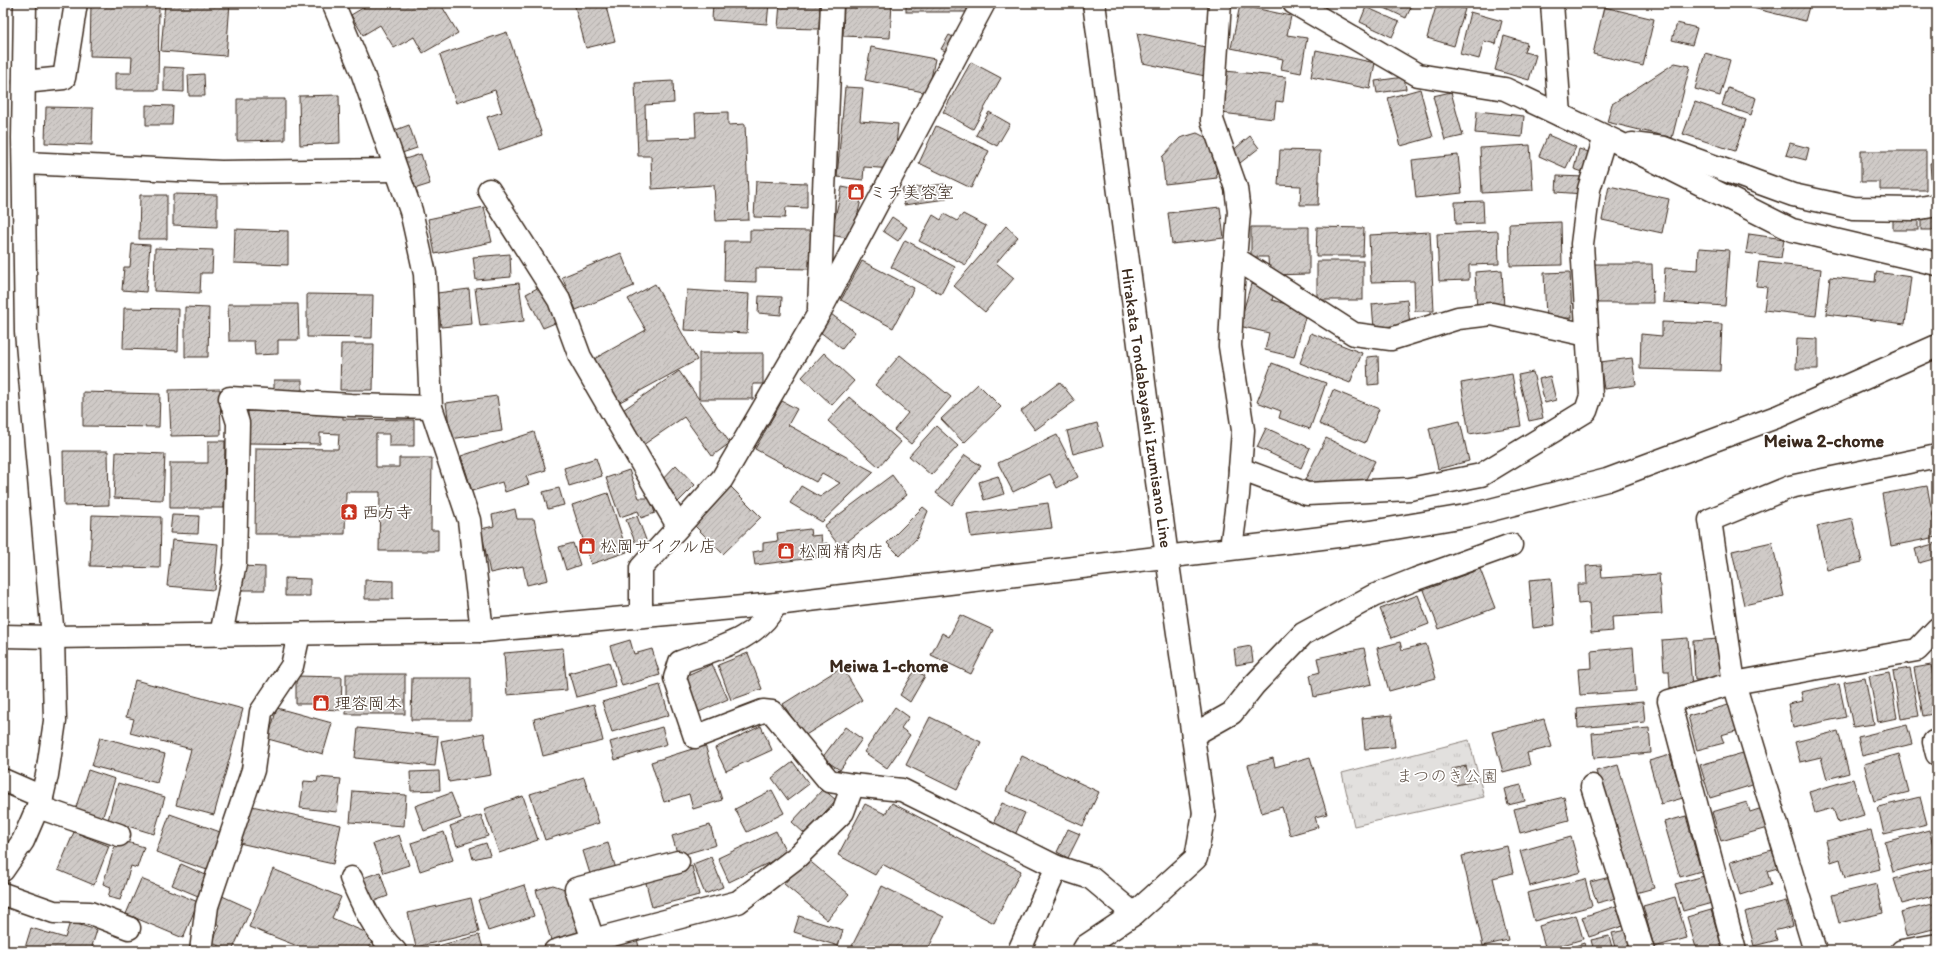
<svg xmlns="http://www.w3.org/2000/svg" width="1940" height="954" font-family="Itim,'Klee One',sans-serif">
<defs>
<pattern id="grass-tufts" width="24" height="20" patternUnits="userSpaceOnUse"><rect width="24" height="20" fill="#e2e0de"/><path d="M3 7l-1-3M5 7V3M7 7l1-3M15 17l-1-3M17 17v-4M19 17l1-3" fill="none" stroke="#c3c0be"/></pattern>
<pattern id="building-hatch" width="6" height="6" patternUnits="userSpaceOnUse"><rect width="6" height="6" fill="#cfcac7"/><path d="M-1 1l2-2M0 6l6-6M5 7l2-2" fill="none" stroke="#b3aeaa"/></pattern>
</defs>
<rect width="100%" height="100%" fill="#fff"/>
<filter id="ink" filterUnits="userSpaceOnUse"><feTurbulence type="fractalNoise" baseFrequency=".025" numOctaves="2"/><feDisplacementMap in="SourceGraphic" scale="8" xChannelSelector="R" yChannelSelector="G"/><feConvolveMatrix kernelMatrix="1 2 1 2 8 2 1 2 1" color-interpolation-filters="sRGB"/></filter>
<g filter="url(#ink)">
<path fill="url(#grass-tufts)" stroke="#8e857e" d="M1469,740L1484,797L1354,826L1342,773Z"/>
<g fill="url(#building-hatch)" stroke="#3b2a1e">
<path d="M91,3H159L158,90H115V73H131L132,57L90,56Z"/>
<path d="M165,3H230L226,56L161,51Z"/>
<path d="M371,3H440L458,33L423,53L414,37L394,48L380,25L363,35L351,15Z"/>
<path d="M574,3H605L615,41L586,48Z"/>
<path d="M713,3H769L767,24L712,20Z"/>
<path d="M780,3H820L819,29L778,28Z"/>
<path d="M844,3H892L890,38L843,36Z"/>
<rect x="906" y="3" width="61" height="9"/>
<path d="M1374,3H1413L1406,18Z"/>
<path d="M1437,3H1444L1465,9L1454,46L1427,38Z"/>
<path d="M1732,3H1810L1805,21Z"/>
<path d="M1240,5L1291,16L1287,35L1307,38L1301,73L1281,69L1283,59L1231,48Z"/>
<path d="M1366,7L1399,22L1392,37L1360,22Z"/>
<path d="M1604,7L1654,19L1643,66L1593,54Z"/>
<path d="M1470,12L1502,21L1496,44L1484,41L1479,59L1460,54Z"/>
<path d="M1677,23L1697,28L1692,45L1672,40Z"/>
<path d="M507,32L542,135L499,150L487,117L502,112L495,90L456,103L440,55Z"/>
<path d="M1137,33L1211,48L1205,76L1143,63Z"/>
<path d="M949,35L959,40L952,54L941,49Z"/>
<path d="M1504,36L1527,43L1524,52L1536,55L1529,80L1495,70Z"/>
<path d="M871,47L935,59L928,93L865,80Z"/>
<path d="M1316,50L1375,63L1370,89L1311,77Z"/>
<path d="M1705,53L1730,60L1720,96L1695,89Z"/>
<path d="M971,62L1001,78L973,129L943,112Z"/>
<path d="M1675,63L1690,66L1672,138L1607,122L1612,104Z"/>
<path d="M164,67L184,68V92L164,91Z"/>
<path d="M1225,71L1286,77L1283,102L1276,101L1274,119L1221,113Z"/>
<path d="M204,74L205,96H189L188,75Z"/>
<path d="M1404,77L1406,89L1377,93L1375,81Z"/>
<path d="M673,81L674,103L645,105L646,139L696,137L695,113L728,112V125L745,124L749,220L716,221L714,185L652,189L651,156H638L635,83Z"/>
<path d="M845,87L863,88L860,121L898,124L894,169L864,167L863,180L837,177Z"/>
<path d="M1728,88L1756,98L1751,115L1722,105Z"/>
<path d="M1420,89L1433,137L1401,146L1388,98Z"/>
<path d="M1451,92L1463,136L1445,140L1433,96Z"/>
<path d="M339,95L340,143L300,145L299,96Z"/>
<path d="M237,99H285V140L237,141Z"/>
<path d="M1695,102L1746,120L1735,151L1683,134Z"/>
<path d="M146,105L173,106L172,125H146Z"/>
<path d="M46,107L93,108L92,145L45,143Z"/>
<path d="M1477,111L1524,116L1522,137L1475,133Z"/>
<path d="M989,112L1010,124L997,146L976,135Z"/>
<path d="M409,125L417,148L396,155L388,133Z"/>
<path d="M936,126L989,151L971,188L919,163Z"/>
<path d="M1197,133L1213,141L1217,178L1165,184L1162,157L1180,138Z"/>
<path d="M1548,135L1576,147L1566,168L1539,156Z"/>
<path d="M1250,136L1259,148L1240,163L1231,152Z"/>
<path d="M1790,143L1809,148L1806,160L1786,155Z"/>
<path d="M1530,145L1533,190L1482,193L1480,148Z"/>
<path d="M1579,149L1592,153L1586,173L1574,169Z"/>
<path d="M1280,150L1320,151L1318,205H1300L1301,186L1278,185Z"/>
<path d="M1861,151H1926V190H1880V182H1861Z"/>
<path d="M421,154L430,184L411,190L402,160Z"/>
<path d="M1458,155L1462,193L1416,198L1412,160Z"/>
<path d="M1937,162V191H1932L1930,163Z"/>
<path d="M1557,176L1585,177L1583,194L1556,192Z"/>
<path d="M756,181L807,183V208L786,207L785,218L754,217Z"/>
<path d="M945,184L946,199L904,205L902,189Z"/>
<path d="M1609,186L1669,199L1662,233L1602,220Z"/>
<path d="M842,187L863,191L852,239L831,235Z"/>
<path d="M173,194L217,195V227L173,225Z"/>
<path d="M140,195H167V239H139Z"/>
<path d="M1483,201L1484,223L1456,224L1455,202Z"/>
<path d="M484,207L492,242L435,254L428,219Z"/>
<path d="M1220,207L1224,238L1172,244L1168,213Z"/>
<path d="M944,214L957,221L963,214L986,226L966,265L919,241L933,215L941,220Z"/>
<rect x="1921" y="216" width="16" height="14"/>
<path d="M892,217L907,227L898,241L883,231Z"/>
<rect x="1893" y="217" width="25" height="13"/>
<path d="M1561,222L1562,265L1510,266L1509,224Z"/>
<path d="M1006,226L1018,237L996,263L1014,278L985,312L954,286Z"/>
<path d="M1251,227H1309V274L1269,275L1268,257H1251Z"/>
<path d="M1317,227L1364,228L1363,256H1316Z"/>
<path d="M235,229L288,231V265L234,263Z"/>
<path d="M750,230L811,231L810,269L756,268V282L724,281L725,241H750Z"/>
<path d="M1498,231L1499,264L1469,265V280L1439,281L1437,234Z"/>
<path d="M1430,232L1434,311H1415L1414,281L1371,282L1369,235Z"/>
<path d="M1749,234L1784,239L1781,258L1746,253Z"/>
<path d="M905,240L955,267L941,294L891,267Z"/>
<path d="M132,244L150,245L146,292L122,290L124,267H130Z"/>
<path d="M155,248L213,250L212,273H201L200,293L154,291Z"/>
<path d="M1699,248L1729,250L1725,306L1663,302L1665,268L1698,270Z"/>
<path d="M621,253L634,286L576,310L562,277Z"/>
<path d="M510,254L511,277L476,280L473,257Z"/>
<path d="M862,261L914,288L893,328L841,300Z"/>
<rect x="1317" y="261" width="46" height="39"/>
<path d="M1759,262L1821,269L1816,316L1764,310L1767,287L1756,286Z"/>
<path d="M1593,264H1652L1653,303H1594Z"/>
<path d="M1502,270L1504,309L1477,310L1475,272Z"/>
<path d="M1570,272L1572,318L1546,319L1544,273Z"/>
<path d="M1876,272L1911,277L1905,324L1826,314L1830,277L1875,282Z"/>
<path d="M519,283L524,321L480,326L475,288Z"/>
<path d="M655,284L697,360L618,403L594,359L646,330L628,299Z"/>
<path d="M1251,284L1275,290L1272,300L1307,310L1294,357L1265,350L1269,333L1239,326Z"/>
<path d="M543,285L560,321L543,328L526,294Z"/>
<path d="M469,289L472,324L441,327L437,293Z"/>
<path d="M687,290L749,294L747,333L684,330Z"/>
<path d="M307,294L373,295L372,338L307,337Z"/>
<path d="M759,296L782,297L781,315L758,313Z"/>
<path d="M1407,300L1410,324L1374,328L1372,304Z"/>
<path d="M228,304H298L299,340H278V354L255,355L254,341H229Z"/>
<path d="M185,307L209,308L208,357H185Z"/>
<path d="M124,308L179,309L178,351L123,349Z"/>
<path d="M831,314L855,332L842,349L819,331Z"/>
<path d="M1662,322L1722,324L1720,371L1640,369L1641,334L1662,336Z"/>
<path d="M1311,333L1362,353L1350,383L1300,363Z"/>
<path d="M1797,338L1818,339V369H1796Z"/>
<path d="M341,344H374L373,390H340Z"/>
<path d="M699,353H763V384H753V399H699Z"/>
<path d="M824,353L854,381L832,405L802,377Z"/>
<path d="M900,355L951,397L911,444L894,430L908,413L875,385Z"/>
<path d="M1378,356L1379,384L1368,385L1367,357Z"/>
<path d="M1632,358L1636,385L1604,389L1600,362Z"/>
<path d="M1272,363L1326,383L1310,429L1279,418L1281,411L1257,402Z"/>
<path d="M679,371L730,443L712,456L684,417L643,445L620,412Z"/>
<path d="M1533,372L1543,418L1529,421L1518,375Z"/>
<path d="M1512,374L1521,426L1469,434L1461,383Z"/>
<path d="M1550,376L1556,400L1545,403L1539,379Z"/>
<rect x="274" y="380" width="28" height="16"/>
<path d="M1060,382L1075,401L1035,430L1021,411Z"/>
<path d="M978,384L1001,407L964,443L941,419Z"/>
<path d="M220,389L221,435L171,436L169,390Z"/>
<path d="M1333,390L1379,409L1365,443L1319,424Z"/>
<path d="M83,392L160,394L159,427L83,426Z"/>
<path d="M497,396L502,431L451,439L446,403Z"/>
<path d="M849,397L901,442L879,467L828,421Z"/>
<path d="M782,401L797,409L788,425L874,472L822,522L790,503L801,486L820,497L840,483L822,473L816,482L755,449Z"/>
<path d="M248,411L343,412V419L414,420V446H389V434H376V467H399V458H432L431,530H438V551H379L380,492H346L345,534H255L256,448L338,449L339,434L320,433V444L248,443Z"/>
<path d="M1460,421L1469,461L1438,469L1429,428Z"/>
<path d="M1097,423L1103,446L1073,454L1067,431Z"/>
<path d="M936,426L958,446L931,475L909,456Z"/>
<path d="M1266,428L1310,448L1301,468L1257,447Z"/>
<path d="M534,432L546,470L526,476L529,484L505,492L502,482L472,491L461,456Z"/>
<path d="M1057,435L1078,477L1057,488L1050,474L1013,492L998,463Z"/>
<path d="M1326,438L1375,461L1366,479L1317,486L1305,480Z"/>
<path d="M208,441H225L224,508H170V463H208Z"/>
<path d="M63,451H108L109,505L64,506Z"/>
<path d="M116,452L165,454L163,500L114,498Z"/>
<path d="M965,455L981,466L952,505L936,493Z"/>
<path d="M596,458L602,476L569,486L564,468Z"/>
<path d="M676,465L695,485L678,502L659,483Z"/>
<path d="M629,470L639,498H650L655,513L641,518L638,511L620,517L606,478Z"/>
<path d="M892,475L907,495L840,547L824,526Z"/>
<path d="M998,476L1004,494L984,500L979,482Z"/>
<path d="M1927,486L1937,537L1891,546L1882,494Z"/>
<path d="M731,487L761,517L723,554L693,524Z"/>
<path d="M559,488L564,505L548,509L543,492Z"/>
<path d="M608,493L627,552L591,564L572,505Z"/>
<path d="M1048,503L1052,528L971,537L967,514Z"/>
<path d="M923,507L928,511L917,538L900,556L887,543Z"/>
<path d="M515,509L517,519H534L548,580L527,585L523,566L490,573L481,529L494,526L492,515Z"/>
<path d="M92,515L161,517L160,568L90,566Z"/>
<path d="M172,515L199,516L198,534L170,533Z"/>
<path d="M637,516L646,540L636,544L626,520Z"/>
<path d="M1852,518L1862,562L1827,570L1817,526Z"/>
<path d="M810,529L811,536L821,535L822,544L827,543L829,556L755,565L753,552L763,550V543L778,541L777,533Z"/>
<path d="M172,540L218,544L214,590L167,586Z"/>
<path d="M1772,542L1784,596L1744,605L1732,551Z"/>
<path d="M573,543L580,565L566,570L559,547Z"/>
<path d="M1937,543V558L1919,563L1915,549Z"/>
<path d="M1601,565L1602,578L1659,574L1662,614L1612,617L1613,631L1591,633L1589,603L1578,604L1577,584H1587L1586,566Z"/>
<path d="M240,566L265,567V590H240Z"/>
<path d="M1480,569L1495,608L1439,629L1424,590Z"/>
<path d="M285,578L310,579V596H285Z"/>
<path d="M1551,578L1555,625L1533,628L1529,580Z"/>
<path d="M365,580L393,581V599H365Z"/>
<path d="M1418,595L1429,624L1392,638L1380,609Z"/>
<path d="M960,615L993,630L971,674L931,655L942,633L949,637Z"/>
<path d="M1688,638L1692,687L1670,688L1669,671H1664L1662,640Z"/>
<path d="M1718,639L1721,679L1695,680L1693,641Z"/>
<path d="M630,640L634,654L652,649L660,675L622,686L610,646Z"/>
<path d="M1400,642L1402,650L1426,644L1436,678L1389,691L1377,648Z"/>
<path d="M1251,646L1253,662L1236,665L1234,649Z"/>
<path d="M1633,647L1636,691L1580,695L1578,669L1592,668L1591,651Z"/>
<path d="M563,648L567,690L507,695L504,653Z"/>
<path d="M1364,648L1372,684L1314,697L1310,675L1320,672L1317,658Z"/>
<path d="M748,653L762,689L731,700L718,665Z"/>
<path d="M609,662L616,687L576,697L569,673Z"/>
<path d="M712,664L728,699L699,712L683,677Z"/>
<path d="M1931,665L1937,695V713L1923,716L1914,668Z"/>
<path d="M842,667L862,700L804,736L783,704Z"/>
<path d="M1910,668L1919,716L1901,719L1893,671Z"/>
<path d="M915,670L925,676L910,702L900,695Z"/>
<path d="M1889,672L1897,718L1878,722L1869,676Z"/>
<rect x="346" y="674" width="59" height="40"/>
<path d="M296,676L342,677L341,710L318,709V704H296Z"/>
<path d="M412,678H471V720H411Z"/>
<path d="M1865,678L1874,724L1853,727L1844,682Z"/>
<path d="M135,680L243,709L214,815L176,805L191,749L130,733L134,719L126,717Z"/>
<path d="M1839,684L1846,717L1793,728L1788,704L1803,701L1801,692Z"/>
<path d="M660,685L669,715L612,732L602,702Z"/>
<path d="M1643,702L1645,722L1578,728L1577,708Z"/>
<path d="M1736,703L1743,729L1721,735L1724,743L1697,750L1688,716Z"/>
<path d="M594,704L603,741L543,756L534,719Z"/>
<path d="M895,707L909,717L901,728L910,735L887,768L864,752Z"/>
<path d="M277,708L332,723L323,754L268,739Z"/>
<path d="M1392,715L1395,747L1365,749L1362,718Z"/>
<path d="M930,717L981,742L957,790L906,765Z"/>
<path d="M1544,719L1552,747L1527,753L1530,765L1503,772L1492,732Z"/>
<path d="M1907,725L1912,744L1862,756L1858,737Z"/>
<path d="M761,726L772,750L726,771L715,748Z"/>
<path d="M662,727L667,744L615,760L610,742Z"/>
<path d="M845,727L862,739L840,770L822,758Z"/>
<path d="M358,728L438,736L435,766L355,758Z"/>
<path d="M1649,728L1651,753L1594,758L1592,733Z"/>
<path d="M1838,731L1849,773L1827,779L1821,757L1800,762L1795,742Z"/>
<path d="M484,733L491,775L449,782L441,741Z"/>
<path d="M100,737L165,754L157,783L92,766Z"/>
<path d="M705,745L722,800L693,809L689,794L664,802L651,762Z"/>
<path d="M1750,751L1759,783L1710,798L1700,765Z"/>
<path d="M1899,754L1909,792L1874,801L1864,764Z"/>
<path d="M1670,755L1683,798L1661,804L1649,761Z"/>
<path d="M1022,756L1099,792L1083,826L1006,791Z"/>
<path d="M1310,757L1327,814L1315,817L1318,827L1290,835L1282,807L1262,813L1248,765L1273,758L1275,767Z"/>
<path d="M793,762L809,784L788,800L772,778Z"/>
<path d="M1618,765L1654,888L1632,894L1596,771Z"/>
<path d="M1466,766L1470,782L1456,785L1452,769Z"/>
<path d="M88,770L115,779L102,819L75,810Z"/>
<path d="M439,771L440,790L411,791L410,772Z"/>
<path d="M318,777L341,779L337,812L300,808L304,781L317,782Z"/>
<path d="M584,777L599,823L545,840L530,794Z"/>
<path d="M1853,779L1864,815L1838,823L1833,808L1815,813L1809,792Z"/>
<path d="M118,783L165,797L154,834L108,820Z"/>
<path d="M1521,785L1525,801L1508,805L1504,789Z"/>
<path d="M823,789L836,800L805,834L792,822Z"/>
<path d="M772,790L784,813L747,832L735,809Z"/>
<path d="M353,791L406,795L404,826L350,822Z"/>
<path d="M451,793L461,818L424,831L415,806Z"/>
<path d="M523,796L538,840L499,853L484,809Z"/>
<path d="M1564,797L1569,820L1520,833L1514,809Z"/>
<path d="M1920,797L1927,824L1884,834L1878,807Z"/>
<path d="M1747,802L1750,812L1765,807L1771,827L1721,841L1712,812Z"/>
<path d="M892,803L1021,871L994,923L882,864L875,875L838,855L865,804L885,814Z"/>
<path d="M1002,803L1025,813L1015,835L993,824Z"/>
<path d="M247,805L341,825L333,864L239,843Z"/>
<path d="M170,814L223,833L210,871L156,852Z"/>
<path d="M481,815L488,836L457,846L450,826Z"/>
<path d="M1686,816L1701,871L1680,877L1664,822Z"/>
<path d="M710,825L716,845L678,856L672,836Z"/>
<path d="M1068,829L1080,834L1068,858L1057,852Z"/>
<path d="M1871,830L1880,869L1845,878L1840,859L1831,862L1826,841Z"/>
<path d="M1929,830L1937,860L1893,872L1885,842Z"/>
<path d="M776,831L787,854L729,882L718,858Z"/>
<path d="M74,832L109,846L94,885L58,870Z"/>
<path d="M444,832L453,860L420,871L411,843Z"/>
<path d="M399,835L409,865L384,873L373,844Z"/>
<path d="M1571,837L1581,872L1530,886L1520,851Z"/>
<path d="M117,839L144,847L137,868L131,866L120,900L108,897L111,887L103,884Z"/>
<path d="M486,843L490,855L473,859L470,848Z"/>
<path d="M608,843L616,869L591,877L583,851Z"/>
<path d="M1507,846L1513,873L1493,878L1508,940L1483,946L1462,856Z"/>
<path d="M1772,850L1778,868L1767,871L1771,885L1740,895L1730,862Z"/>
<path d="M711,857L723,887L705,894L693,864Z"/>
<path d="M806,858L849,894L827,920L784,884Z"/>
<path d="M181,864L208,876L198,896L172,885Z"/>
<path d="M692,866L699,895L652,907L645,879Z"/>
<path d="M1936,867L1937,895L1902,904L1894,879Z"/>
<path d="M273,869L341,897L332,918L374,936L368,951H310L249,927Z"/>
<path d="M380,872L388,896L369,903L360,879Z"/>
<path d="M1704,876L1712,903L1683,911L1675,884Z"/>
<path d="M1610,877L1616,898L1597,903L1590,882Z"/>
<path d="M141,879L198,902L183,938L126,914Z"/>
<path d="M1585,879L1592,906L1534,921L1527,893Z"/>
<path d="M1877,884L1883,913L1839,923L1832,895Z"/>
<path d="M524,885L534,916L488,931L478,900Z"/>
<path d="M553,885L574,892L587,937L553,947L536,890Z"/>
<path d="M882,886L944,917L927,951H853L850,950Z"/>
<path d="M220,895L251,909L232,951L212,943L220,925L208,920Z"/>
<path d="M1675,897L1687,938L1654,947L1643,906Z"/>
<path d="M471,898L479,932L416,947L408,913Z"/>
<path d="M1786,901L1793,926L1774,931L1777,940L1754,946L1745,912Z"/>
<path d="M1937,903V928L1906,936L1900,912Z"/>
<path d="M1616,906L1623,926L1589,937L1582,917Z"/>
<path d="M1711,910L1723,951H1697L1687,917Z"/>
<path d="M1576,915L1583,939L1546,950L1539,926Z"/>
<path d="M799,916L843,930L838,946L794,932Z"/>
<path d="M70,922L97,930L92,946L109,951H24L31,928L65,938Z"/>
<path d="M1626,930L1632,951H1617L1612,933Z"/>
<path d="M479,935L484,951H436L434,947Z"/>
<path d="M1609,936L1613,951H1594L1591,940Z"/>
<path d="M637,939L640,951H588Z"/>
<path d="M1584,943L1587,951H1560Z"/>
</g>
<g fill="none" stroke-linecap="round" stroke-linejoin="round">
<g stroke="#3b2a1e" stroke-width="25">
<g id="minor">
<path d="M333,3L362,72L411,211L425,274L431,407L469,520L482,631"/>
<path d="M1220,3L1212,120L1236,188L1239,212L1233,284L1230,346L1243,430L1238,495L1231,548"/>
<path d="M1294,3L1418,75L1505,89L1615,141L1792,230L1937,264"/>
<path d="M1552,3L1560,115"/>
<path d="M24,82L64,78L76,3"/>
<path d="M1632,144L1664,148L1793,195L1853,208L1915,209L1937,205"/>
<path d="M24,163L221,172L396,170"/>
<path d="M489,190L559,300L580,357L678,526"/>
<path d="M1235,258L1354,334L1391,339L1458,318L1492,314L1587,335"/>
<path d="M819,308L832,3"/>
<path d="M1240,469L1307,494L1410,489L1481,475L1586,411L1591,396L1582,244L1589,189L1605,137"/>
<path d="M776,604C758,640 715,649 680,662L675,678L695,737L763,711L772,712L829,781L853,785L902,790L1057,867L1091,878L1134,914"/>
<path d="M641,615V568L722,479L819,313L984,3"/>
<path d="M221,635L235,563L238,423L230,398L351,405L431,407"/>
<path d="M3,636L53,637L482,631L776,604L1371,532L1471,515L1607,480L1779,416L1937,346"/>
<path d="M1193,735L1232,713L1254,685L1303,634L1373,596L1416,579L1511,545"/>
<path d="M1934,742L1937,754"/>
<path d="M3,780L42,797"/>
<path d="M1592,786L1643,951"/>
<path d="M38,807L119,835"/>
<path d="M3,870L23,841L42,797L47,775L55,721L53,637L26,332L23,138L25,3"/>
<path d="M351,878C362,904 374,931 395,951"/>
<path d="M3,894L54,912L90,913L129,928"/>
<path d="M593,940L738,902L797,857L843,812L853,785"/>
<path d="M201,951L207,906L253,770L261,712L292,666L299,634"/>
<path d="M555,951L593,940L576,889L678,862"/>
<path d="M1019,951L1057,867"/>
<path d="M1083,951L1086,946L1134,914L1196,858L1204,813"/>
<path d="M1735,951L1669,701L1734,683L1917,650L1937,629"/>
<path d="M1815,951L1734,683L1710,520L1790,487L1937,456"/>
<path d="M1902,951L1937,945"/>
</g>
</g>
<g stroke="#3b2a1e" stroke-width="25">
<path id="major" d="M1094,3L1167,557L1204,813"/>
</g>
<use href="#minor" stroke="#fff" stroke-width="22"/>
<use href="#major" stroke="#fff" stroke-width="22"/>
</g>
</g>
<defs>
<g id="shop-square" transform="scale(0.9)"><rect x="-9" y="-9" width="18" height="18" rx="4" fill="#c8321e" stroke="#fff"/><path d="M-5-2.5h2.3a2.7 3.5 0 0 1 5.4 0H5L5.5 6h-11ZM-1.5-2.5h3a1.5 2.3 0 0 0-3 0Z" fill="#fff"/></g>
<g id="temple-square" transform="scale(0.9)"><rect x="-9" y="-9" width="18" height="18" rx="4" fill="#c8321e" stroke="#fff"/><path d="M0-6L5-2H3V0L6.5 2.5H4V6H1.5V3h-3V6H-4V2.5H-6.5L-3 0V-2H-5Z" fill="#fff"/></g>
</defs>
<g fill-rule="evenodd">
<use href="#shop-square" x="856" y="192"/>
<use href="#temple-square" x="349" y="512"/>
<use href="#shop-square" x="587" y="546"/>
<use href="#shop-square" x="786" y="551"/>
<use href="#shop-square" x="321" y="703"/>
</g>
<g text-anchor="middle" stroke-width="3.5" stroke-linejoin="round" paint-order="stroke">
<g font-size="17" fill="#3b2a1e" stroke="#fff" text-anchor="start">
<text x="869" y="198">ミチ美容室</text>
<text x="362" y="518">西方寺</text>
<text x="600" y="552">松岡サイクル店</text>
<text x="799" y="557">松岡精肉店</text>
<text x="334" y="709">理容岡本</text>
</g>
<g font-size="17" fill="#3b2a1e" stroke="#fff">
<text transform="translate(1147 408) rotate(82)" y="6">Hirakata Tondabayashi Izumisano Line</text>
</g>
<g font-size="17" fill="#65584e" stroke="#fff">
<text x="1447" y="782">まつのき公園</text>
</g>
<g font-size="18" font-weight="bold" fill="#3b2a1e" stroke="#fff">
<text x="1824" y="447">Meiwa 2-chome</text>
<text x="889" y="672">Meiwa 1-chome</text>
</g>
</g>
<rect width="1940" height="954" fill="none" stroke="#fff" stroke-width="16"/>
<rect x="8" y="8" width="1924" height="938" fill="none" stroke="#3b2a1e" stroke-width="1.5" filter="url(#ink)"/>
</svg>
